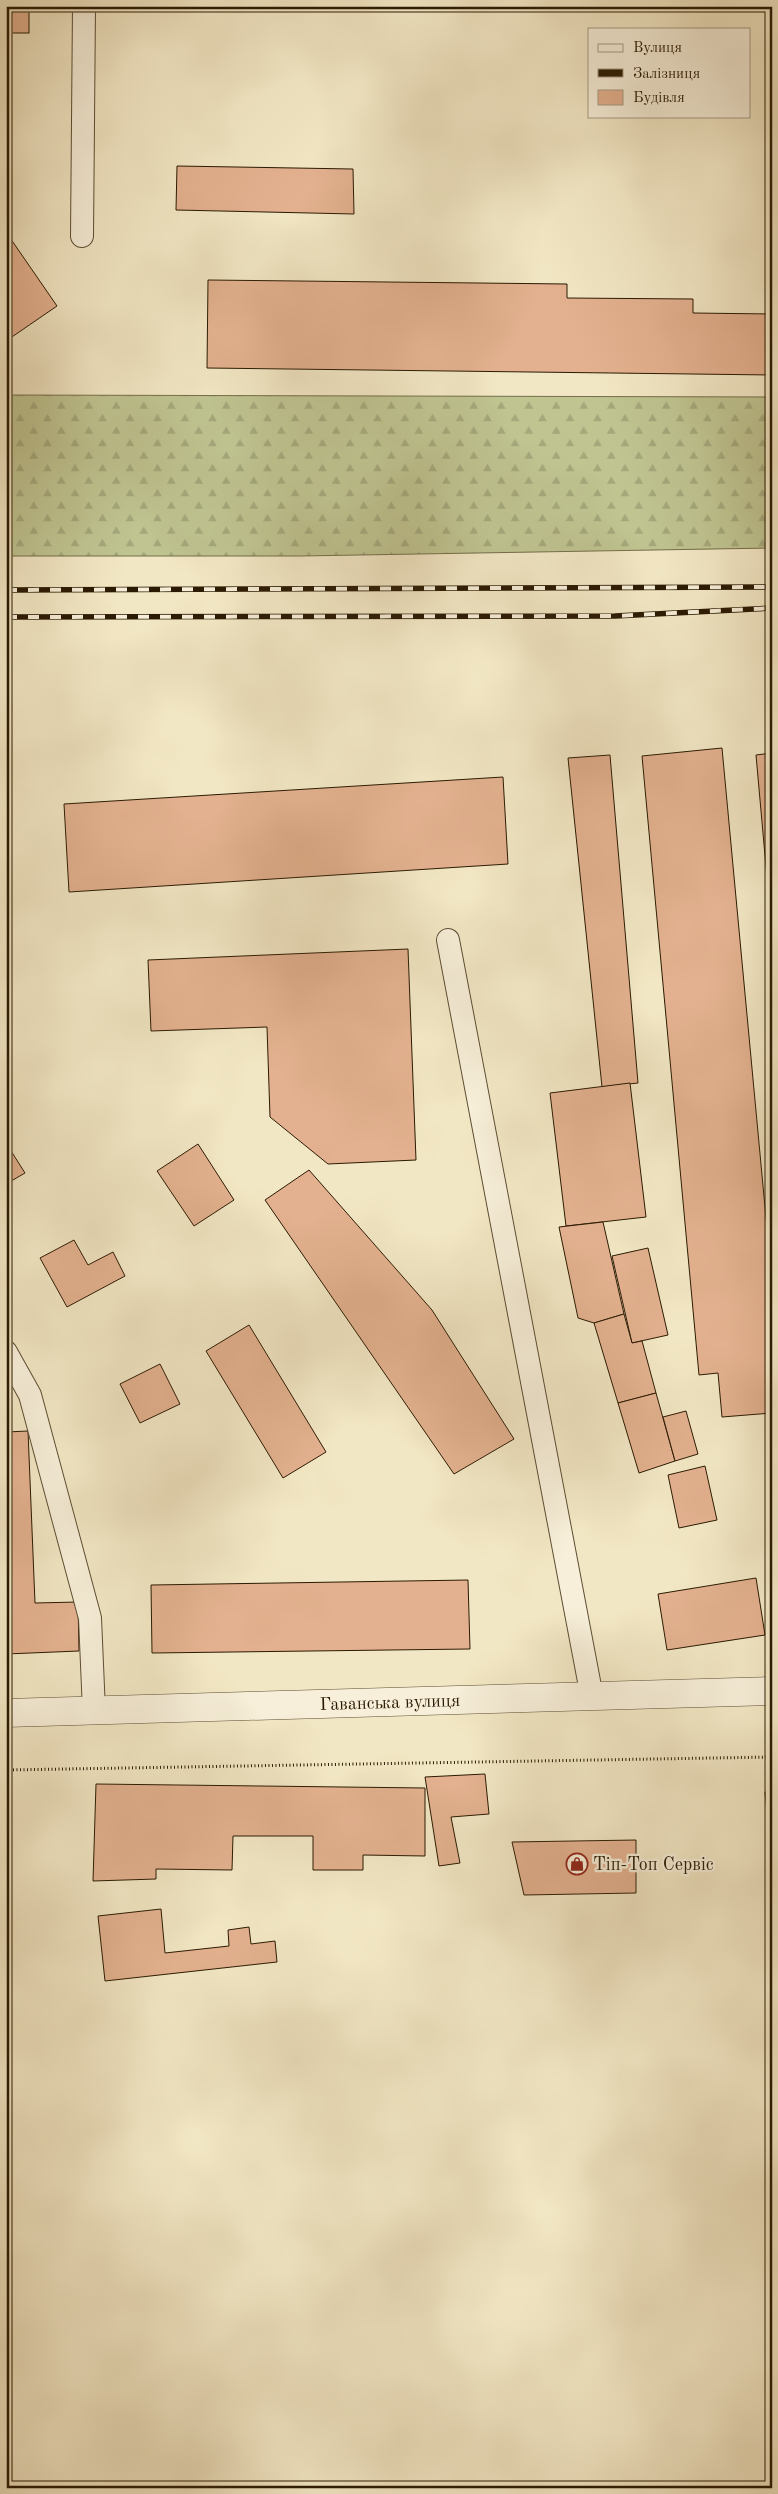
<svg xmlns="http://www.w3.org/2000/svg" width="778" height="2494" font-family="'Old Standard TT',serif">
<defs>
<pattern id="forest-firs" width="22" height="20" patternUnits="userSpaceOnUse" patternTransform="scale(1.25)"><rect width="22" height="20" fill="#bfc491"/><path d="M5 1l3.5 6h-7zM16 11l3.5 6h-7z" fill="#a4a87b"/></pattern>
</defs>
<rect width="100%" height="100%" fill="#f2e7c4"/>
<filter id="stains"><feTurbulence type="fractalNoise" baseFrequency=".004" numOctaves="4"/><feColorMatrix values="0 0 0 0 .2 0 0 0 0 .09 0 0 0 0 .02 0 0 0 .5 -.17"/></filter>
<radialGradient id="worn" r=".72"><stop offset=".6" stop-color="#630" stop-opacity="0"/><stop offset="1" stop-color="#630" stop-opacity=".3"/></radialGradient>
<path fill="url(#forest-firs)" stroke="#756f4a" d="M6,395L772,397V548L300,556H6Z"/>
<g fill="#e3b18f" stroke="#2b1a03">
<rect x="6" y="6" width="23" height="27"/>
<path d="M769,6H772V285H770Z"/>
<path d="M177,166L353,169L354,214L176,210Z"/>
<path d="M6,232L57,306L6,341Z"/>
<path d="M208,280L567,284V298L693,299V313L772,314V375L207,368Z"/>
<path d="M722,748L772,1282V1413L722,1417L718,1373L699,1375L642,756Z"/>
<path d="M772,753V934L756,755Z"/>
<path d="M610,755L638,1083L602,1087L568,758Z"/>
<path d="M503,777L508,864L69,892L64,804Z"/>
<path d="M408,949L416,1160L328,1164L270,1117L267,1027L151,1031L148,960Z"/>
<path d="M630,1083L646,1217L566,1226L550,1093Z"/>
<path d="M6,1143L25,1173L6,1184Z"/>
<path d="M198,1144L234,1200L194,1226L157,1171Z"/>
<path d="M309,1170L432,1310L514,1439L454,1474L265,1200Z"/>
<path d="M603,1222L624,1314L594,1323L578,1318L559,1227Z"/>
<path d="M74,1240L88,1265L113,1252L125,1276L67,1307L40,1258Z"/>
<path d="M648,1248L668,1335L632,1343L612,1256Z"/>
<path d="M624,1314L632,1343L642,1341L656,1393L618,1403L594,1323Z"/>
<path d="M249,1325L326,1452L283,1478L206,1351Z"/>
<path d="M160,1364L180,1404L140,1423L120,1384Z"/>
<path d="M656,1393L675,1461L639,1473L618,1403Z"/>
<path d="M686,1411L698,1454L675,1461L663,1417Z"/>
<path d="M28,1431L35,1603L78,1602L79,1651L6,1654V1432Z"/>
<path d="M772,1443V1506L768,1444Z"/>
<path d="M705,1466L717,1520L679,1528L668,1475Z"/>
<path d="M769,1575H772V1625Z"/>
<path d="M756,1578L765,1635L667,1650L658,1594Z"/>
<path d="M468,1580L470,1649L152,1653L151,1585Z"/>
<path d="M485,1774L489,1814L451,1817L460,1863L439,1866L425,1777Z"/>
<path d="M96,1784L425,1788V1856L363,1855V1870H313V1836H233L232,1870L156,1869V1879L93,1881Z"/>
<path d="M772,1791V1868L765,1792Z"/>
<path d="M636,1840V1893L524,1895L512,1842Z"/>
<path d="M161,1909L165,1953L229,1946L228,1930L249,1927L251,1944L275,1941L277,1962L105,1981L98,1916Z"/>
</g>
<g fill="none" stroke-linecap="round" stroke-linejoin="round">
<g stroke="#5d4d33" stroke-width="24">
<g id="service">
<path d="M82,236L84,6"/>
<path d="M448,940L592,1697"/>
<path d="M6,1352L30,1395L90,1618L94,1711"/>
</g>
</g>
<g stroke="#5d4d33" stroke-width="29">
<g id="tertiary">
<path id="s1" d="M6,1713L772,1691"/>
</g>
</g>
<path stroke="#2b1a03" stroke-width="3" stroke-dasharray="1 2.5" stroke-linecap="butt" d="M6,1770L772,1757"/>
<use href="#service" stroke="#f7efd9" stroke-width="22"/>
<use href="#tertiary" stroke="#f7efd9" stroke-width="28"/>
<g stroke="#2b1a03" stroke-width="5.5">
<g id="rail">
<path d="M6,590L772,587"/>
<path d="M6,617L615,616L772,608"/>
</g>
</g>
<use href="#rail" stroke="#f7efd9" stroke-width="4" stroke-dasharray="11" stroke-linecap="butt"/>
</g>
<defs>
<g id="shop-ring" transform="scale(1.125)"><circle r="9.5" fill="#f7efd9" stroke="#8f2418" stroke-width="1.5"/><path d="M-5-2.5h2.3a2.7 3.5 0 0 1 5.4 0H5L5.5 6h-11ZM-1.5-2.5h3a1.5 2.3 0 0 0-3 0Z" fill="#8f2418"/></g>
</defs>
<g fill-rule="evenodd">
<use href="#shop-ring" x="577" y="1864"/>
</g>
<g text-anchor="middle" stroke-width="4.5" stroke-linejoin="round" paint-order="stroke">
<g font-size="18" fill="#2b1a03" stroke="#f7efd9">
<text dy="6" stroke="none"><textPath href="#s1" startOffset="384">Гаванська вулиця</textPath></text>
</g>
<g font-size="18" fill="#2b1a03" stroke="#f7efd9" text-anchor="start">
<text x="593" y="1870">Тіп-Топ Сервіс</text>
</g>
</g>
<rect width="778" height="2494" fill="none" stroke="#f2e7c4" stroke-width="25"/>
<rect x="8" y="8" width="763" height="2479" fill="none" stroke="#2b1a03" stroke-width="2.5"/>
<rect x="12" y="12" width="753" height="2469" fill="none" stroke="#2b1a03"/>
<rect x="588" y="28" width="162" height="90" fill="#f7efd9" stroke="#a59a83"/>
<rect x="598" y="44" width="25" height="8" fill="#f7efd9" stroke="#a59a83"/>
<text x="633" y="52" font-size="15" fill="#2b1a03">Вулиця</text>
<rect x="598" y="69" width="25" height="8" fill="#2b1a03" stroke="#a59a83"/>
<text x="633" y="78" font-size="15" fill="#2b1a03">Залізниця</text>
<rect x="598" y="90" width="25" height="15" fill="#e3b18f" stroke="#a59a83"/>
<text x="633" y="102" font-size="15" fill="#2b1a03">Будівля</text>
<rect width="100%" height="100%" filter="url(#stains)"/>
<rect width="100%" height="100%" fill="url(#worn)"/>
</svg>
